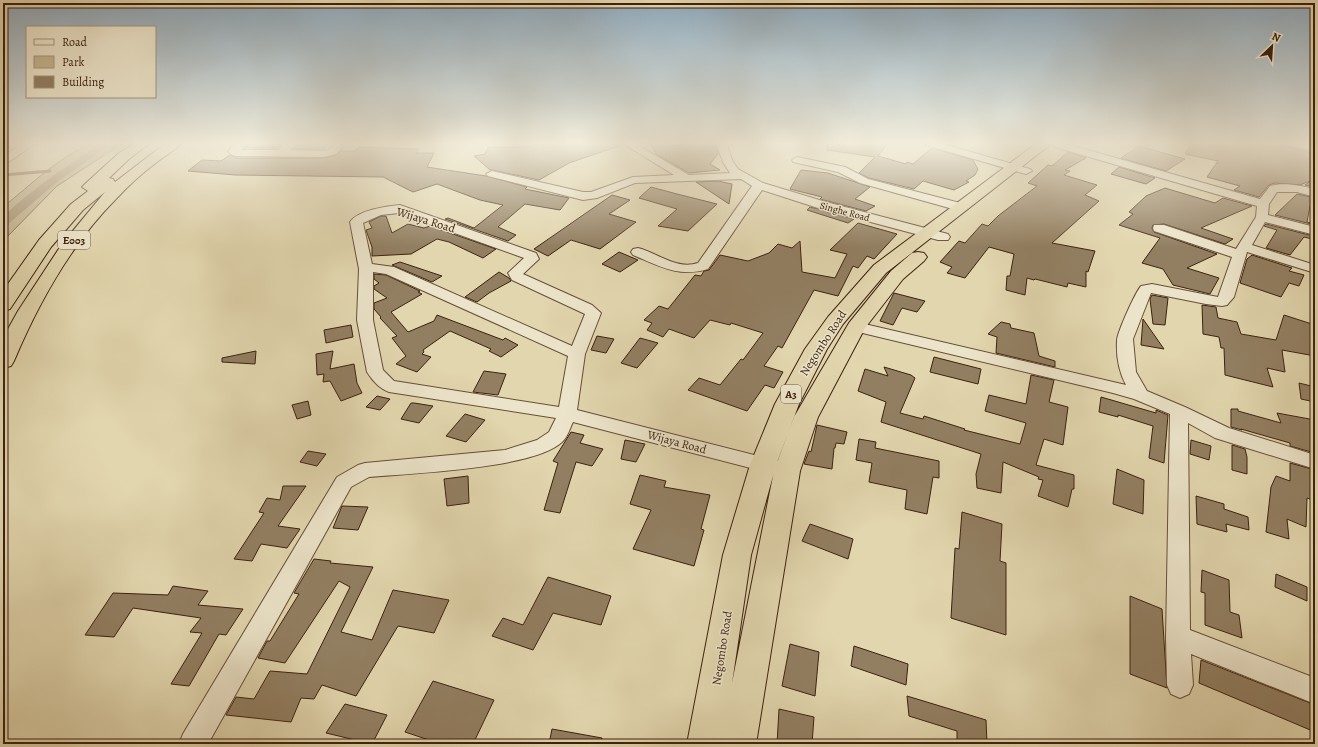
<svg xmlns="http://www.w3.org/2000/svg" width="1318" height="747" font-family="Alegreya,serif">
<rect width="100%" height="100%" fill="#e2d6ae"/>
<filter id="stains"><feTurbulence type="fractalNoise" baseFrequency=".005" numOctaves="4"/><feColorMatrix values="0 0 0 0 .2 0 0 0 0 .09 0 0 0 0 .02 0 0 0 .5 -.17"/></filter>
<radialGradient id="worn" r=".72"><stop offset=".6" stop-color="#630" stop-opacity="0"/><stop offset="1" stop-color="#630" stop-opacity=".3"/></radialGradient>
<path fill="#c6b793" stroke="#816c51" d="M95,143H123L57,186L3,241V207C32,184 60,155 95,143Z"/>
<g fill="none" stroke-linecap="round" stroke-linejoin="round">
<path stroke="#7e684e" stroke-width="3" d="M3,175L50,171"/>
<path fill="#aa9878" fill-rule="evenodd" d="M102,143H113L57,182L7,225L3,226V216C34,188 67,165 102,143Z"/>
</g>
<g fill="#927f62" stroke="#3c210f">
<path d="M249,143H284L277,148H245Z"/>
<path d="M298,143H329L324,149H294Z"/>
<path d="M545,143H621L622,145L569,163L539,180L492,170H490L474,156L485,154L488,147H524Z"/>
<path d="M650,143H669L675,146L690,143H711L716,147L718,154L710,164L720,170L689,173L656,154Z"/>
<path d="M827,143H888L878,156L906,164L907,162L913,164L932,148L973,160L978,169L975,175L966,181L969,182L954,190L923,181L914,189L869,178L859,173L875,157L827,150Z"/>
<path d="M1192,143H1276L1315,154V187L1305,185L1312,180L1300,185L1275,183L1269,185L1259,197L1234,190L1240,186L1207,177L1218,161L1185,154Z"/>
<path d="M1139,146L1185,159L1166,171L1121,158Z"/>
<path d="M359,147L419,149L416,153H434L427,167L486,176L527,187L525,189L569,198L560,210L525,204L498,227L516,235L508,241L445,219L448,218L474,228L503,205L480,200L437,184L413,192L383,177L235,175L188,171L202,160L221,161L230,155L236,158H324L336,155L341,151H355Z"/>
<path d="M1068,152L1086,158L1065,170L1070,171L1064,175L1097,185L1085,195L1099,201L1052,243L1095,251L1088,272L1086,271V287L1068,283L1067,287L1035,279L1034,280L1027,278L1025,295L1006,290L1007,276H1010L1014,254L989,247L965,278L947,273L952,267L940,262L959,241L965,243L982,224L988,226L998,216L1037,186L1028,183L1048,165L1052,166Z"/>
<path d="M1119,167L1155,178L1146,184L1111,174Z"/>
<path d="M801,170L828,173L870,187L855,199L875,206L866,211L820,199L822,197L790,189Z"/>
<path d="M718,181L732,184L729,204L696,182Z"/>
<path d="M651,187L677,194L717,204L688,231L658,226L677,209L639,198Z"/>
<path d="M1165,188L1215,203L1223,198L1252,206L1201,228L1233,239L1225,244L1164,224L1153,225L1152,228L1154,232L1217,254L1187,268L1219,278L1210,294L1173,285L1163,269L1142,263L1160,238L1119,225L1133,214L1129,212L1146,196Z"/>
<path d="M1297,194L1315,198L1310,206L1307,222L1315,224V225L1275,215Z"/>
<path d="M612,195L630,200L609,214L636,222L600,249L571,240L548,256L534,249Z"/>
<path d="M810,207L818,209L854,219L848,223L807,210Z"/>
<path d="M381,216H386L392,233L408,224L424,228L430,226L496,249L483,258L449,242L437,239L411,254L372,256V247L366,230L372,228L369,222Z"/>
<path d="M858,223L897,234L874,259L867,256L858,268L853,266L838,296L814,290L782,348L778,346L764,366L783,372L774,388L765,385L747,411L688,390L699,378L720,385L741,359L743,360L763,333L731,323L730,325L710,320L694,338L669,329L663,337L647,330L652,323L644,320L659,306L668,309L695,275L701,276L704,271L709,270L720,255L748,261L769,253L778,244L792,248L800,241L802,272L835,278L847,254L830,250Z"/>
<path d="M1266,224L1313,236L1312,239L1304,237L1290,255L1266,248L1277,230L1264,226Z"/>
<path d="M619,252L638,260L620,272L602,264Z"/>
<path d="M1252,255L1292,268L1289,271L1304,275L1299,286L1289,283L1281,297L1240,283L1247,259Z"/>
<path d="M400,262L442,276L432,282L392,265Z"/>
<path d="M499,272L509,278L511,281L489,293L477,302L465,297Z"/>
<path d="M374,274L386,275L420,291L418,292L422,294L391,312L408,332L434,321L437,315L503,340L505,338L518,345L501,357L489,351L491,349L450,331L423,350L424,352L422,354L431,357L417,372L396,364L406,356L392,338L397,336L380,318L381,317L374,309V303L387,298L374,289V286L379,283L374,279Z"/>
<path d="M894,293L925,301L917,312L902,308L893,325L880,321Z"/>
<path d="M1152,295L1168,298L1165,325L1153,324L1150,299Z"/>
<path d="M1202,305L1216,307L1218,318L1237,322L1241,334L1276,340L1284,315L1315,325V356L1282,350L1285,372L1267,368L1273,387L1225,375L1224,348H1221L1219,337L1203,334Z"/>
<path d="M1143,319L1164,349L1141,345Z"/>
<path d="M1001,322L1010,324L1011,328L1034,333L1039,356L1055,361V367L996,353L997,337L988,334Z"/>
<path d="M351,325L353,337L326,343L324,330Z"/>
<path d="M597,336L614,339L606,353L591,350Z"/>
<path d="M640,338L658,343L637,368L621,363Z"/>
<path d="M256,351L255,364L222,362V358Z"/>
<path d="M333,351L330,369L354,364L357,383L362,393L341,401L330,381L323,382L324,374L317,375L316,354Z"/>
<path d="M934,357L981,369L978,384L930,372Z"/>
<path d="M884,367L911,375L915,378L900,413L923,419L924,416L965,429L964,430L1020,444L1026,423L985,411L989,395L1026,404L1031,375L1054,380L1049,402L1068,407L1063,445L1044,439L1036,465L1074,475V489H1072L1068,507L1038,496L1043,480L1038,479L1039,477L1003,462L1001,493L977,488L976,474L981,454L881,422L886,402L858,391L865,369L888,376Z"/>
<path d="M484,371L506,374L498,395L473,392Z"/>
<path d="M1299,383L1315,387V402L1301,399Z"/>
<path d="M377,396L390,399L380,410L366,407Z"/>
<path d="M1101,397L1156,413V410L1168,415L1164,463L1149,458L1153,426L1118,415V417L1099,412Z"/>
<path d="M308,401L311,415L297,419L292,405Z"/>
<path d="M411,403H414L433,406L419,423L401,419Z"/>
<path d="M1231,409H1238V411L1281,423L1277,413L1315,420V453L1290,446V443L1241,429L1242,430L1231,427Z"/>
<path d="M465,414L485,420L466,442L446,436Z"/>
<path d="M817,425L847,432L844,444L836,443L835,448H834L832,469L804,464L809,451L811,452Z"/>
<path d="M571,432L584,435L580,443L603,449L592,466L576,462L560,513L544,510L558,463L553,461Z"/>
<path d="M859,439L876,442L875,448L939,461V478L933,477L927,514L905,509L907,490L869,482L872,463L856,460Z"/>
<path d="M625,440L645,444L636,462L621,459Z"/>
<path d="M1191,440L1211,446L1209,460L1190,454Z"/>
<path d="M1232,445L1245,449L1247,457V474L1232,470Z"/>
<path d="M308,451L326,454L317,466L300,462Z"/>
<path d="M1290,463L1315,470V501L1307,498L1306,527L1287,519L1289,539L1266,532L1271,487L1276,476L1290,481Z"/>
<path d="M1117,469L1144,480L1143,514L1113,504Z"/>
<path d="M640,475L666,481L664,487L710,495L701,529L704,530L694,566L633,549L651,510L630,504Z"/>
<path d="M468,476L469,503L447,506L444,479Z"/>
<path d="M283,486H306L278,526L300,529L287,548L261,544L252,561L234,559L264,513L259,512L267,498L280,500Z"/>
<path d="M1196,496L1224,504V509L1248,517L1249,530L1226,524L1227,532L1197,524Z"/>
<path d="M342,506L368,507L358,530L333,528Z"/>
<path d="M962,512L1002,524L1000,561L1006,563V635L951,618L955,548L959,549Z"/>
<path d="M810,524L853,539L848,559L802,541Z"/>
<path d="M314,559L331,561L330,563L373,567L341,632L372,640L393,590L449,600L434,633L398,626L356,696L322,685L314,699L301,698L291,722L226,715L236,697L254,699L270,671L307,674L350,587L339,581L285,663L258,658L267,641H270L299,594L294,593Z"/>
<path d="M1202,570L1229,580L1230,612L1239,615L1242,638L1205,625V593L1201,592Z"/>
<path d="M1276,574L1307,587V601L1275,587Z"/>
<path d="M548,577L611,596L601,625L553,613L533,650L492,636L503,618L523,625Z"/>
<path d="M173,586L208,591L198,605L243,609L226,635L219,634L189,686L171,684L202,633L190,632L201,618L133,608L114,637L85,635L113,593L168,595Z"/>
<path d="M1130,596L1162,609L1167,688L1130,674Z"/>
<path d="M790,644L819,652L815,696L782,686Z"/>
<path d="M854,646L908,664L906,685L851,666Z"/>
<path d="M1201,660L1315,705V732L1199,683Z"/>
<path d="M433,681L494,700L473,744H441L405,732Z"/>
<path d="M907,696L986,720L987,744H957V731L909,716Z"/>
<path d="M345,704L387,715L372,744L326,733Z"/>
<path d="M779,709L814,717L812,744H777Z"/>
<path d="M552,729L602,738V744H549Z"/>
</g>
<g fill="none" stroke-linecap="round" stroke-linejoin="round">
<g stroke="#664e37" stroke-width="2">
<g id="minor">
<path d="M24,143H36L7,163L3,164V156Z"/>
<path d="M237,143H248L241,150H278L286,143H297L290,150L324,151L328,150L335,143H346L336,154L324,157L236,156L232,155L228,151Z"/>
<path d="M622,143H634L689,175L730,173L723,162L716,143H726L733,162L738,169L763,183L826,202L948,234L950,237L948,240H938L818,208L762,190L708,269C679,278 659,266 633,255L631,252L633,249L638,248C658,253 676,270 698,263L752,186L741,179L635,183L597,198L583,200L488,176L486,174L492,171L583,192H591L633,177L674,175Z"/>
<path d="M925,143H940L1030,169L1032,171L1026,174L1022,173L926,145Z"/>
<path d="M1055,143H1063L1260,199L1270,186C1284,182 1301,186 1315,189V197L1297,192H1277L1269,204L1268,215L1315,227V235L1265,222L1252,245L1315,265V273L1247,252L1234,297L1227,305L1222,306L1206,304L1151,293L1133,339L1136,372L1147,391L1185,407L1229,428L1315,455V469L1215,438L1188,423L1190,630L1315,678V704L1191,654L1193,685L1189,694L1180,698L1171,694L1167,685L1166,637L1170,414L1134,399L1113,393L850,330L848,327L850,324L856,322L1126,385C1119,372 1116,356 1117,340C1118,331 1135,293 1141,286L1152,284L1218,297L1232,257L1154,231L1153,228L1154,225H1164L1236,249L1256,217L1257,206L1055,147L1054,145Z"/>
<path d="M1287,143H1305L1315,145V151L1288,145Z"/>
<path d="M797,157L845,167L868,179L964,204L966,207L964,210L960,211L860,183L838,172L793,162L792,160Z"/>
<path d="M400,205L536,253L539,259L523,274L592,305L601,313L585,354L577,410L774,460L781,462L784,467L781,472L774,474L573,422C570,428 568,436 563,441C536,469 411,473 369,477L351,487L208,744H179L183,734L337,477L358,465L365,463L505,450L537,440L549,432L556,418L389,392C380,389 372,380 367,372L357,320L359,269L350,222C358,210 387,206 400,205ZM399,213L524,258L508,273L512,280L585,314L572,346L394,267L372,264L363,223L381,215ZM373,272L386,274L568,356L559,407L394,381L383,370L373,320Z"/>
</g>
</g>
<g stroke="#3c210f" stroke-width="2">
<path id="trunk" d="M1037,143H1052L886,273L843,324L827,349L799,404L776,465L751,555L732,683L774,471L794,417L849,323L891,271L912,253L918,252L924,253L927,257L924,261L903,279L865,328L818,417L800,471L756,744H687L723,555L750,465L775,404L805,349L828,317L874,265Z"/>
</g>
<g stroke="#3c210f" stroke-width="2">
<path id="motorway" d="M135,143H150L129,159L109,178L113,179L115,182L166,143H181C175,151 164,156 157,162C142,173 129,185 116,199C72,243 38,304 14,361L11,366L3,368V338L18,311L62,244L105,192L83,210L51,247L10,309L3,311V291L39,240L71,204L88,191L82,187L85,184L119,153Z"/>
</g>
<use href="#minor" fill="#ece4ca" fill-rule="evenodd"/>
<use href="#trunk" fill="#e2d6ae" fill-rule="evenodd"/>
<use href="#motorway" fill="#e2d6ae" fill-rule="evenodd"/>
</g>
<linearGradient id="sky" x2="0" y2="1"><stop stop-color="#8fa9bb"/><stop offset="0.58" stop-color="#f2eddb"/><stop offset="1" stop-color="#f2eddb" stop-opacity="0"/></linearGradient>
<rect width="1318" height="247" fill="url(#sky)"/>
<g text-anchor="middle" stroke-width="3" stroke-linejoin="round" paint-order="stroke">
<g font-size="10" fill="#3c210f" stroke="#ece4ca">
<text transform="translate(845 211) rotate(15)" y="4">Singhe Road</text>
</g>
<g fill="#ece4ca" stroke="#715c47" stroke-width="1">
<rect x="58" y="231" width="32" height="18" rx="3"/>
<rect x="781" y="385" width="20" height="18" rx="3"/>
</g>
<g font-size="11" font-weight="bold" fill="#3c210f">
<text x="74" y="244">E003</text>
<text x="791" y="398">A3</text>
</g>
<g font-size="12" fill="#3c210f" stroke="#ece4ca">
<text transform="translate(426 220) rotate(17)" y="4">Wijaya Road</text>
<text transform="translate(823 343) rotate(-57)" y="4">Negombo Road</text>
<text transform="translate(677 442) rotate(15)" y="4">Wijaya Road</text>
<text transform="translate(722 648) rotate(-81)" y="4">Negombo Road</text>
</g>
</g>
<rect width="1318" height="747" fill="none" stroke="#e2d6ae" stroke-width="16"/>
<rect x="4" y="4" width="1310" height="739" fill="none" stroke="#3c210f" stroke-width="2"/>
<rect x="8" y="8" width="1302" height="731" fill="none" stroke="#3c210f"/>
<rect x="26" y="26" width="130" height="72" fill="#ece4ca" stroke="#a6967f"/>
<rect x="34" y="39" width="20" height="6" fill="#ece4ca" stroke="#a6967f"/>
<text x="62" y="46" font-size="12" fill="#3c210f">Road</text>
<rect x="34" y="56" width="20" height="12" fill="#c6b793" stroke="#a6967f"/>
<text x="62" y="66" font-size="12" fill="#3c210f">Park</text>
<rect x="34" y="76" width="20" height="12" fill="#927f62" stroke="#a6967f"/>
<text x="62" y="86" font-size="12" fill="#3c210f">Building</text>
<g transform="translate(1272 46) rotate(25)" stroke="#ece4ca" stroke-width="3" paint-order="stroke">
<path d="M0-3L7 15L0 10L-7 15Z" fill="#3c210f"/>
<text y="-6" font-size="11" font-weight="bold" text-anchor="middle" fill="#3c210f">N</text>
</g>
<rect width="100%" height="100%" filter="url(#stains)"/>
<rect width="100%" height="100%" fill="url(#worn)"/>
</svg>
